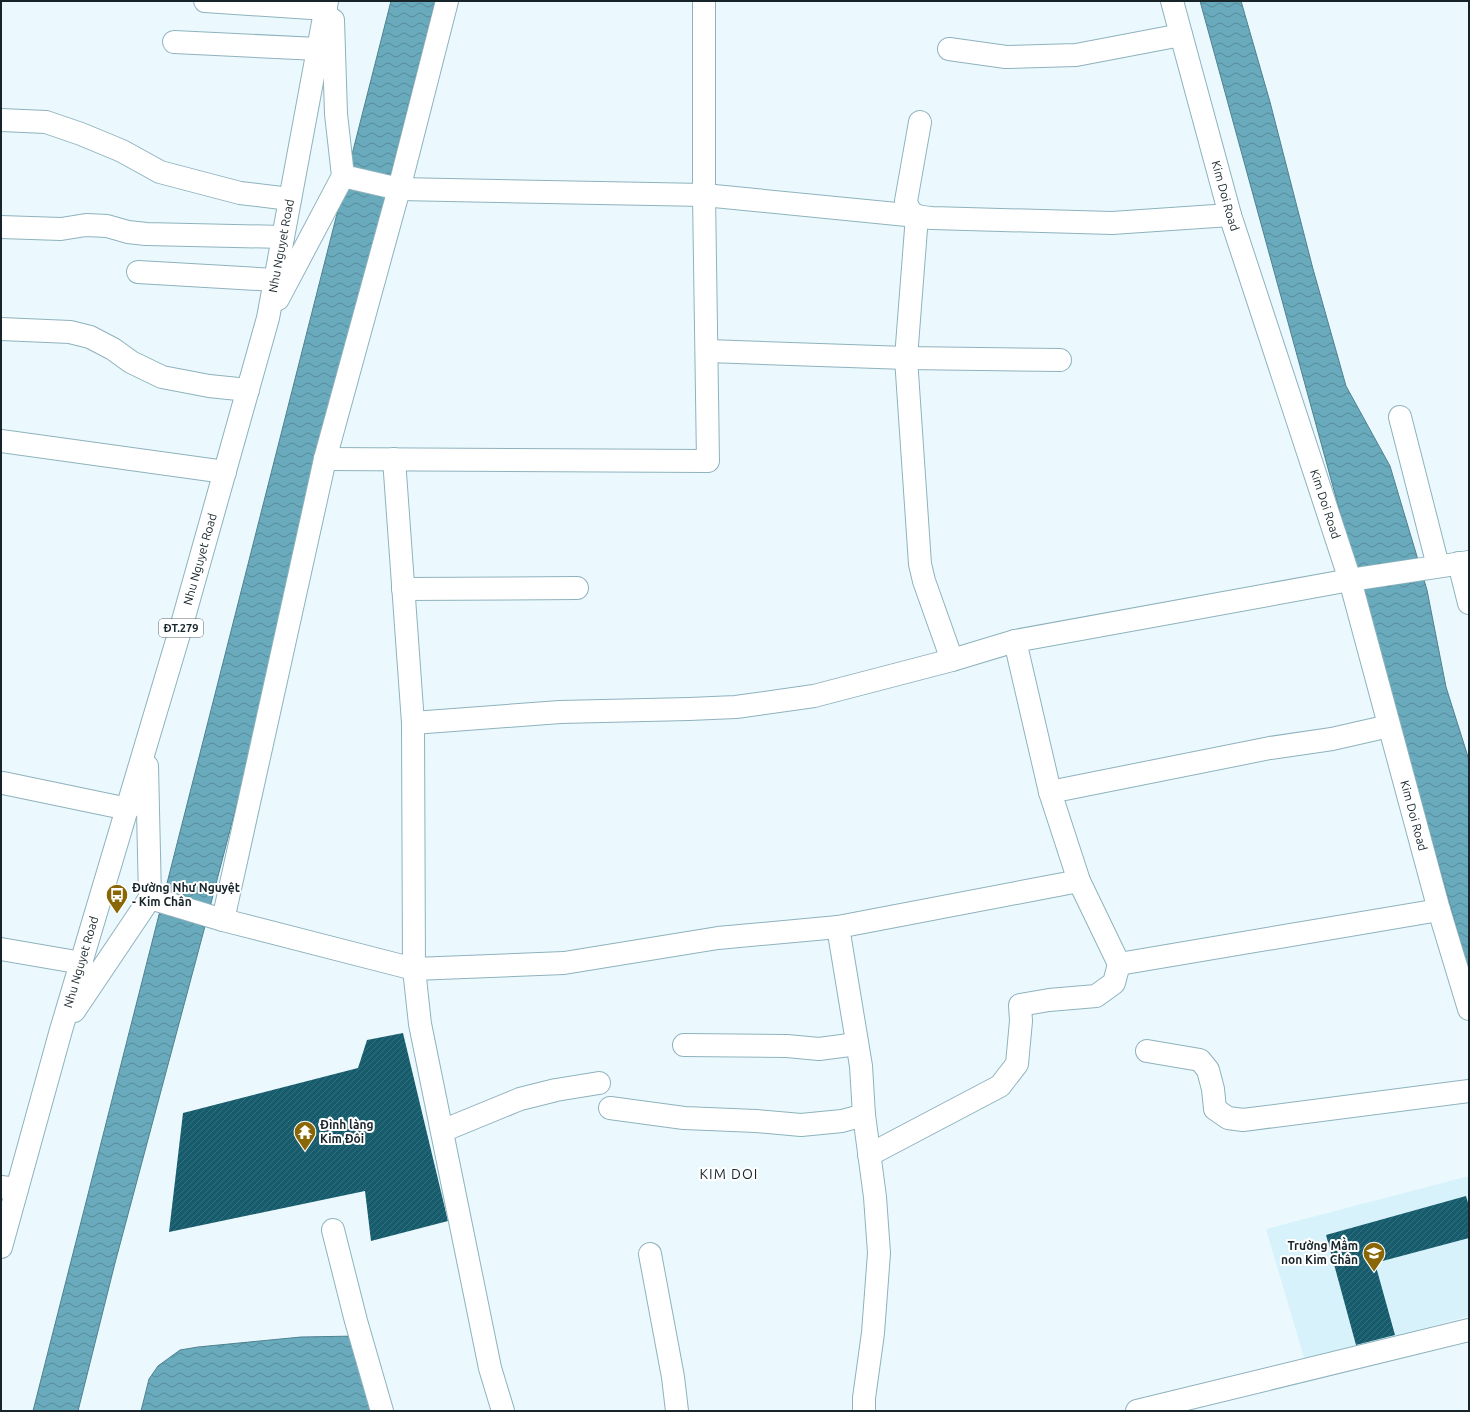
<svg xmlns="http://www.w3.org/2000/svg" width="1470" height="1412" font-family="Ubuntu,sans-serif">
<defs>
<pattern id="water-waves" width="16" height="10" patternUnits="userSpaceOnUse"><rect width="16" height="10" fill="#69aabc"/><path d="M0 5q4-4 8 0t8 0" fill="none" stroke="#558a99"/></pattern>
<pattern id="building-hatch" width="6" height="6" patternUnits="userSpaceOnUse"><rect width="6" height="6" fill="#175c6d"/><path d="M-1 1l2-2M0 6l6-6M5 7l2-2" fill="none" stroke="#37707d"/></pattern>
</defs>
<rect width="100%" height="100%" fill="#ebf9fe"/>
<path fill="#d7f2fb" d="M1469,1176V1316L1305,1361L1266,1229Z"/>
<g fill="url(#water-waves)" stroke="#508290">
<path d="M391,1H435L386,193L267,688L204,930L115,1263L78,1411H33Z"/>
<path d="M1200,1H1241L1270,102L1313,269L1346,386L1390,466L1427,590L1446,687L1469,760V972L1352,556Z"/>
<path d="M358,1336L381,1411H141L149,1379L158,1366L180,1350L198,1347L301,1337Z"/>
</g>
<g fill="url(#building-hatch)">
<path d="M403,1033L448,1221L371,1241L365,1191L169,1232L183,1113L358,1068L367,1040Z"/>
<path d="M1466,1196L1469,1206V1238L1375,1263L1395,1335L1356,1345L1326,1235Z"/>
</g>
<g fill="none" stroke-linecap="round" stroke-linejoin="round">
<g stroke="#8eb2bd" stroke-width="24">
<g id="minor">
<path d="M205,1L326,9"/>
<path id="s1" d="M1172,1L1230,215L1350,580L1439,910L1469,1009"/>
<path d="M174,42L318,49"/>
<path d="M949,49L1006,57L1076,55L1181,35"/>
<path d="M1,120L46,122L81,134L122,151L160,172L240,193L290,199"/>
<path d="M920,122L906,201C910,216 917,217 932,218L1112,223L1230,215"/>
<path d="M343,176L399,189L704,195L917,216L906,358L1060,360"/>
<path d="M1,227L61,229L86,225L107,226L128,232L146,234L283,237"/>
<path d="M138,272L275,280"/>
<path d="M1,329L70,332L90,337L113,349L131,362L162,377L209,386L248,390"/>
<path d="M708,351L906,358L920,564L924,581L952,660"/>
<path d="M1400,417L1438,566"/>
<path d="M1,441L225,472"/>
<path d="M325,459L708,461L704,195V1"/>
<path d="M394,459L413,723L414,969L420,1024L490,1368L503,1411"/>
<path d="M1459,563L1469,603"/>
<path d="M403,589L577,588"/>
<path d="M413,723L560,712L689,709L736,707L814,696L952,660L1015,641"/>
<path d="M3,783L128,809"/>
<path d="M1050,792L1270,748L1332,739L1389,726"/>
<path d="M150,898L223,920L414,969L564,963L718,938L838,927L1079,881"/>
<path d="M1439,910L1119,964L1079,881L1050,792L1015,641L1350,580L1469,562"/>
<path d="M223,920L325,459L399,189L447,1"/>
<path d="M838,927L861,1066L864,1115L875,1197L879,1253L873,1333L864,1398V1411"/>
<path d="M1,949L82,963"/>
<path d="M684,1045L787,1046L819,1049L857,1044"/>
<path d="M1147,1051L1200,1060L1208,1070L1213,1089L1215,1109L1228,1118L1243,1120L1469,1091"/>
<path d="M610,1108L684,1118L756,1121L801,1125L842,1121L864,1115"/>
<path d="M442,1131L520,1099L556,1090L599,1083"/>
<path d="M869,1155L1000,1086L1017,1064L1021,1021L1020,1005L1049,1000L1096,996L1114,983L1119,964"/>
<path d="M1,1187L17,1189"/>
<path d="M333,1230L356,1321L382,1411"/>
<path d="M650,1254L673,1377L677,1411"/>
<path d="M1137,1411L1469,1330"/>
</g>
</g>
<g stroke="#8eb2bd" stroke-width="24">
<g id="major">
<path d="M278,299L343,176L336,114L333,20"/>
<path d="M74,1011L150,898L147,766"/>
<path id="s2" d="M1,1247L61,1030L182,624L268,318L327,1"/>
</g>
</g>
<use href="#minor" stroke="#fff" stroke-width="22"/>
<use href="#major" stroke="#fff" stroke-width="22"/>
</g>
<defs>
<g id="bus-pin" transform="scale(1.15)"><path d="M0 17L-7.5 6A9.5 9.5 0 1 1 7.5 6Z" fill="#8a6706" stroke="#fff"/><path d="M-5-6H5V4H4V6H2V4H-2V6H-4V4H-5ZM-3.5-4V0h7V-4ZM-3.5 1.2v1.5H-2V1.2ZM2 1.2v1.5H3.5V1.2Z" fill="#fff"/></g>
<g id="temple-pin" transform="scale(1.15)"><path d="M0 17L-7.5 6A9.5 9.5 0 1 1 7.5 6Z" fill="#8a6706" stroke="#fff"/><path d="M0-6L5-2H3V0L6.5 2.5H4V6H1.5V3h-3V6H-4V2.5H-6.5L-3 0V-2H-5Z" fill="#fff"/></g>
<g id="school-pin" transform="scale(1.15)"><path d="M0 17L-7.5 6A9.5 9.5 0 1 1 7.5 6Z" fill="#8a6706" stroke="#fff"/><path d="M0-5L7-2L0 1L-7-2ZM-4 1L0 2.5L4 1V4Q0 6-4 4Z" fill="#fff"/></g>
</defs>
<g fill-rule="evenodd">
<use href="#bus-pin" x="117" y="895"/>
<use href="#temple-pin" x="305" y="1132"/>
<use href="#school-pin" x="1374" y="1253"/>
</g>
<g text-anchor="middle" stroke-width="4" stroke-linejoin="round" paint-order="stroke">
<rect fill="#fff" stroke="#5d666a" stroke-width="1" x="159" y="619" width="44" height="18" rx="3"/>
<g font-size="11" font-weight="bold" fill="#17252a">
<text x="181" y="632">ĐT.279</text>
</g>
<g font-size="12" fill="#17252a" stroke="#fff">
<text dy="4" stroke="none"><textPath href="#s1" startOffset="202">Kim Doi Road</textPath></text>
<text dy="4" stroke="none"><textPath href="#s2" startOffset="1040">Nhu Nguyet Road</textPath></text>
<text dy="4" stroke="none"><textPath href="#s1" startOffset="526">Kim Doi Road</textPath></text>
<text dy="4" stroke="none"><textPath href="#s2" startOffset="716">Nhu Nguyet Road</textPath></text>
<text dy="4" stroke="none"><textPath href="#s1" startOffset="850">Kim Doi Road</textPath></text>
<text dy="4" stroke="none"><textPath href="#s2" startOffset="296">Nhu Nguyet Road</textPath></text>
</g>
<g font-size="12" font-weight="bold" fill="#17252a" stroke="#fff" text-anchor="start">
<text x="132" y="892">Đường Như Nguyệt<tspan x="132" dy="14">- Kim Chân</tspan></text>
<text x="320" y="1129">Đình làng<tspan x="320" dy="14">Kim Đôi</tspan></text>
<text x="1358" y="1250" text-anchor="end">Trường Mầm<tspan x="1358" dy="14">non Kim Chân</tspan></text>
</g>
<g font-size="14" letter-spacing="1" fill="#17252a" stroke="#fff">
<text x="729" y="1179">KIM DOI</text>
</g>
</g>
<rect width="1470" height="1412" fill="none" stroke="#17252a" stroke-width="4"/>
</svg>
